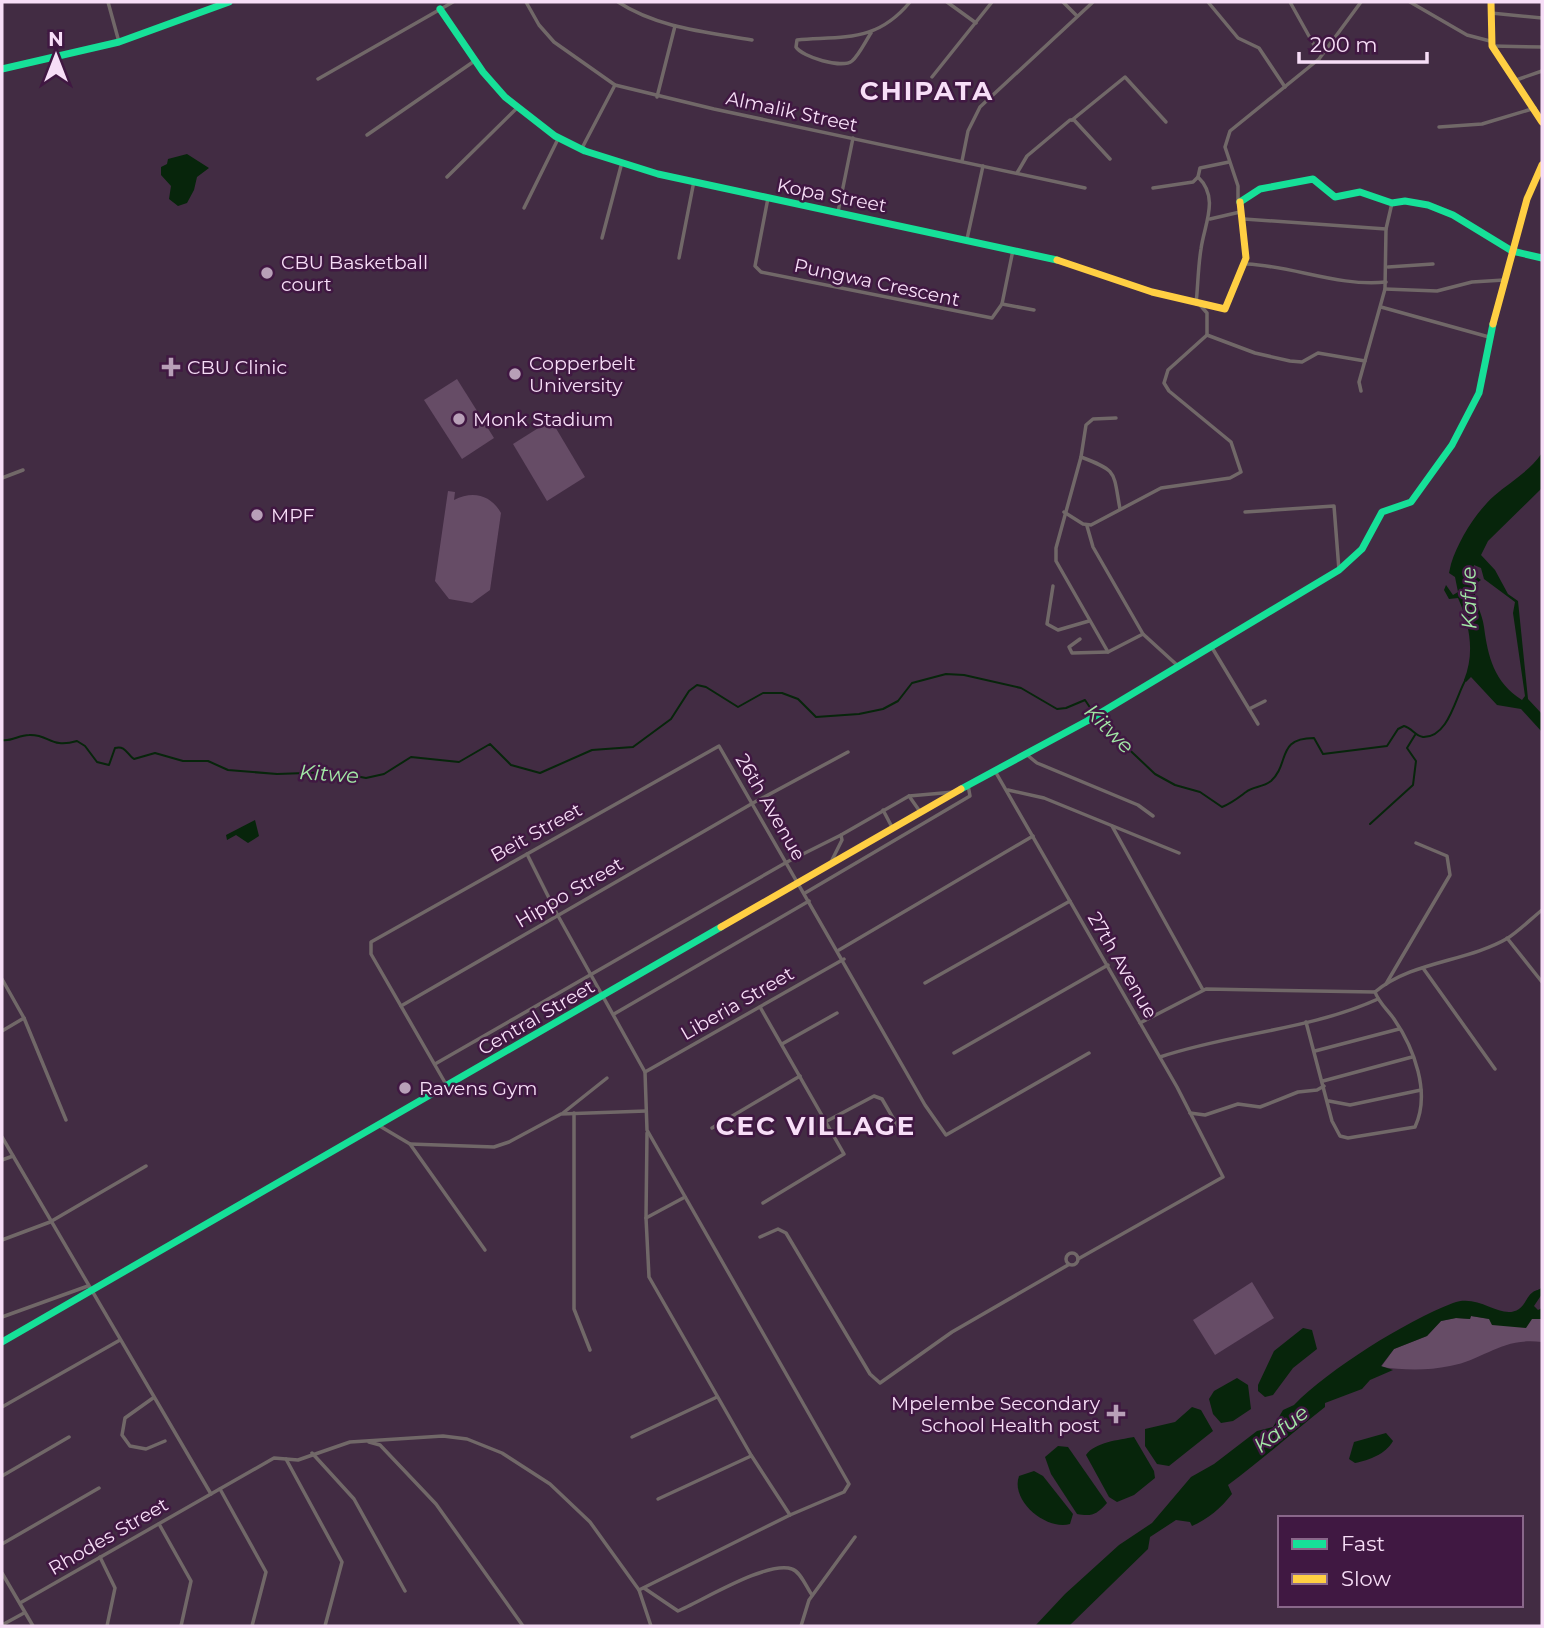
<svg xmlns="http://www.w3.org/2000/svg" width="1544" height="1628" font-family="Montserrat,sans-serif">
<rect width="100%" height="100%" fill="#422c43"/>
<g fill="#664c66">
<path d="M457,379L494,438L462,459L424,400Z"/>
<path d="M551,420L585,477L547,501L513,444Z"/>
<path d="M448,491L455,492L454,500C473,490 491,495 501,513L490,590L472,603L449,599L435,581Z"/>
<path d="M1252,1282L1274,1318L1215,1355L1193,1320Z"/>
<path d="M1471,1316L1490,1319H1542V1342C1501,1337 1486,1359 1450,1366C1427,1371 1402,1370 1381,1367L1394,1349L1427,1336L1441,1321L1456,1318L1470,1319Z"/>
</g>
<g fill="#07250b" fill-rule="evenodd">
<path d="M187,154L209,168L197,177L194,190L187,203L178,206L169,199L171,186L161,175V167L167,164L168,159Z"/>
<path d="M1542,453V488L1488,541L1481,555L1495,570L1508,594L1518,601L1528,699L1542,714V732L1521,709L1497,705L1471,677L1466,682L1464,680C1475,653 1470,625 1458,598L1449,599L1444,590L1446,585L1453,595L1458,592L1455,577L1449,573L1451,564C1458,541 1476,512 1494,496C1511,481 1529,472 1542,453ZM1474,565L1481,568L1484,579L1515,602L1513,613L1525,696L1522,700C1494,682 1488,657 1484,627C1482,611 1473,602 1475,584L1481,580L1474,575Z"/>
<path d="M255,820L259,836L248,843L236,835L227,840L226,835Z"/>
<path d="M1542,1287V1294L1534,1306L1538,1310L1542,1308V1319H1532L1526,1328L1492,1325L1489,1319L1471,1316L1470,1319L1456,1318L1441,1321L1427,1336L1394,1349L1381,1366L1393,1370L1370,1380L1362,1389L1325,1403V1407C1293,1432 1262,1460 1228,1485L1232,1494C1221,1508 1208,1519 1192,1526L1190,1522L1176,1520L1150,1537L1148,1549L1069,1626H1035L1065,1594L1119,1545L1152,1523L1191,1477L1214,1464L1257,1431L1273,1427L1283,1410L1294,1405C1329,1369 1406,1321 1453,1303C1480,1293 1501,1321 1519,1309C1525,1305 1527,1296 1533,1292C1536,1290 1540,1290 1542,1287Z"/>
<path d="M1303,1328L1312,1330L1317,1349L1293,1368L1273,1395L1265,1397L1258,1391V1385L1274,1351Z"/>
<path d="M1237,1378L1248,1385L1251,1409L1233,1421L1221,1423L1213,1414L1209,1399L1214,1391Z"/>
<path d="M1192,1407L1201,1410L1213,1431L1169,1466L1157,1464L1145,1446V1429L1175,1422Z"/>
<path d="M1386,1433L1393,1441C1386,1454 1369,1460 1355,1463L1349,1459L1354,1442Z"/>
<path d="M1134,1437L1154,1471L1155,1478L1134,1495L1117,1502L1109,1497L1086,1455C1095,1442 1119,1440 1134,1437Z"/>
<path d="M1058,1446L1068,1447L1107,1503C1097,1514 1092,1517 1077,1514L1051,1474L1045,1457Z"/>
<path d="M1034,1471L1043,1476L1073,1514L1070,1524C1047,1531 1010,1501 1019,1476Z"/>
</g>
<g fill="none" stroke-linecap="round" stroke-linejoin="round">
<g stroke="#07250b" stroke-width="2">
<path d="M2,740C11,742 19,735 29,735C50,734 50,749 77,741L85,746L97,762L109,765L115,748C126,745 127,755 134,759L155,753L183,761H208L228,770L277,774L334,772L366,778L384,774L411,757L459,762L490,744L511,765L540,773L592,750L633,747L671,719L689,691L697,685L706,687L738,707L763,693H782L798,699L816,717L859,714L883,709L898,701L912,683L946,674L964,675L1021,688L1057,709L1066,708L1085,700L1099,721L1155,774L1175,785L1200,792L1222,807C1232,803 1238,798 1246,792C1253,786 1262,788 1271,781C1290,764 1276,738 1314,738L1323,754L1387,746L1398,729L1404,726C1412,728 1415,736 1423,737C1449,738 1456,695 1466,679"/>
<path d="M1370,824L1413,785L1416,761L1407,748L1415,735"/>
</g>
<g stroke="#716868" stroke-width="3.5">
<path d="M108,2L119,42"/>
<path d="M526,2L539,25L554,42L615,85L714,109L1085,188"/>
<path d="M618,2C658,28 707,32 752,40"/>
<path d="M947,2L976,23"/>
<path d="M1063,2L1077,16"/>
<path d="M1208,2L1238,38L1259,48L1285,87"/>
<path d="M1290,2L1314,45"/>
<path d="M1410,2L1467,35L1490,41"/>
<path d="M1491,13L1542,18"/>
<path d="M871,33C865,42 859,55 852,61C842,69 802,57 796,47L797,40C846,36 877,42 910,2"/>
<path d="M1492,46L1542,47"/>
<path d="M932,77L992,2"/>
<path d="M318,79L453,2"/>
<path d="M1516,80L1542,71"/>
<path d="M657,97L675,26"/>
<path d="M1072,120L1125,77L1166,122"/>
<path d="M1439,127L1482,124L1535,108"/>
<path d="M367,135L473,62"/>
<path d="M581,150L615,85"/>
<path d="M962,161L968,131L980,107L1093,2"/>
<path d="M1017,173L1027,156L1070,120H1074L1110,159"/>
<path d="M447,177L516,109"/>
<path d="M1198,177L1200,168L1229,162"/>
<path d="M1153,188L1193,182L1198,177C1220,198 1204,225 1201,249C1198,267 1198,286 1196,304"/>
<path d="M768,198L755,266L761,272L992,318L1002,304L1013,250"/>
<path d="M1238,203V186L1225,147L1230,131L1319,59L1361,2"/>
<path d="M524,208L558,139"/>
<path d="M838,212L853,138"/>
<path d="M1210,219L1240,212"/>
<path d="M1244,219L1386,229"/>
<path d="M602,238L621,166"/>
<path d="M967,239L983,166"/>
<path d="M679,258L694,181"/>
<path d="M1247,264C1293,266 1339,287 1386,282"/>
<path d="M1388,267L1433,264"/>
<path d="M1385,289L1437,291L1472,282L1504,280"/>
<path d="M1002,304L1034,310"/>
<path d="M1200,305L1207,313V335"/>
<path d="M1381,307L1489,337"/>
<path d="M1207,335L1255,353L1290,361L1302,362L1318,353L1365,361"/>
<path d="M1361,391L1359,382L1385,289L1386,229L1392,203"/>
<path d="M1116,418L1093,419L1086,425L1081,457L1056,548V561L1108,652L1143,634L1177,665"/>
<path d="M1081,457C1118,471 1113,471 1120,509"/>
<path d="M2,478L23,470"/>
<path d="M1064,512L1083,524L1091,525L1161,488L1230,478L1241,472L1231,442L1169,391L1164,383L1168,370L1207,335"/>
<path d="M1245,512L1334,506L1339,570"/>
<path d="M1087,526L1093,547L1143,634"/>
<path d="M1053,586L1047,624L1058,630L1089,621"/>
<path d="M1080,639L1069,647L1072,653L1108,652"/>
<path d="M1211,646L1258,724"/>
<path d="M1249,709L1265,701"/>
<path d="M1026,754L1037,763L1138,805L1153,816"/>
<path d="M995,771L1177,1087L1223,1177L1078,1259"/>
<path d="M1008,790L1044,798L1179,853"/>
<path d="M909,796L921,813"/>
<path d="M883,810L893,829"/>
<path d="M1112,826L1203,990"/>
<path d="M841,835L909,796L954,792"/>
<path d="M527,854L557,914L645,1072L647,1130L849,1484L844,1492L790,1515L639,1590"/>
<path d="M805,893L970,796L968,785"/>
<path d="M1507,938L1542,982"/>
<path d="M839,950L1033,836"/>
<path d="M1423,968L1495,1069"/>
<path d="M2,979L24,1018L66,1120"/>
<path d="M925,983L1070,901"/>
<path d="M1386,984L1450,875L1447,856L1416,843"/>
<path d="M401,1006L753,803L848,752"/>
<path d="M760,1007L844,1154L763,1203"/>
<path d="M614,1014L809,901"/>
<path d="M1306,1022L1332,1121L1340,1136L1348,1138L1415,1127C1431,1093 1414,1048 1394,1019C1388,1010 1379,1003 1375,992"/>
<path d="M1140,1023L1206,989L1375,992C1412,961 1467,962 1508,938C1520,930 1531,919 1542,910"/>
<path d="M2,1031L24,1018"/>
<path d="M782,1044L837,1013"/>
<path d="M1315,1051L1399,1029"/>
<path d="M954,1053L1108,965"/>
<path d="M1160,1057C1231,1033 1310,1030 1378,999"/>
<path d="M435,1064L787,862L841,835L842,840L829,866"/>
<path d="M645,1072L844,959"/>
<path d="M1323,1081L1412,1057"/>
<path d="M447,1086L371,954V942L719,746L925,1105L946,1135L1089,1053"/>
<path d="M1329,1101L1350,1105L1421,1090"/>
<path d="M563,1113L607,1078"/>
<path d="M574,1113V1309L590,1350"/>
<path d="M1190,1113L1205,1115L1238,1104L1260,1107L1298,1092L1317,1090L1324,1086"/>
<path d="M827,1121L874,1096L882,1099L900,1130"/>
<path d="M378,1125L410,1144L485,1250"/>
<path d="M712,1128L800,1076"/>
<path d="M2,1137L211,1494"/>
<path d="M410,1144L494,1147L509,1142L561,1114L646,1111"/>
<path d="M2,1160L13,1156"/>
<path d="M685,1197L646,1218L649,1277L751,1455L790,1515"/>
<path d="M646,1218L647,1133"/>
<path d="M760,1237L778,1229L786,1233L870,1374L880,1383L952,1332L1068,1265"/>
<path d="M2,1240L50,1222L146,1166"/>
<circle cx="1072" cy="1259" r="6"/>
<path d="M2,1317L88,1286"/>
<path d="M153,1398L125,1418L122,1435L130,1446L146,1449L165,1441"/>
<path d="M2,1407L120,1340"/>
<path d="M632,1437L717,1397"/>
<path d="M369,1442L380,1445L436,1504L523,1626"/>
<path d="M312,1453L354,1499L405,1591"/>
<path d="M286,1459L342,1562L325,1626"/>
<path d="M2,1476L69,1437"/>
<path d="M220,1489L266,1572L252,1626"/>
<path d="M658,1499L751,1456"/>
<path d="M159,1524L191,1581L181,1626"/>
<path d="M2,1544L99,1488"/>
<path d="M100,1557L115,1588L107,1626"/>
<path d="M2,1573L33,1626"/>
<path d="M644,1588L678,1611C702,1601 768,1560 792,1569C801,1572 806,1587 812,1595"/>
<path d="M20,1603L274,1458L298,1460L350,1442L443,1436L467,1439L502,1453L550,1484L590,1522L639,1590L651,1626"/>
<path d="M2,1625L24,1613"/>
<path d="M801,1626L809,1600L855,1537"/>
</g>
<g stroke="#16e098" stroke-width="7">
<path d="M440,9L483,72L505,97L555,136L585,151L658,174L1057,260"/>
<path d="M2,69L119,42L229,2"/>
<path d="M1240,202L1260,189L1313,179L1335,197L1360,192L1392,203L1405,201L1428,205L1453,215L1512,251L1542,258"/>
<path d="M961,789L1087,721L1339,570L1362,549L1382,512L1411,502L1452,445L1479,393L1493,324"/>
<path d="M2,1342L721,927"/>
</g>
<g stroke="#ffcf43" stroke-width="7">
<path d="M1491,2L1492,46L1542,122"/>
<path d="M1057,260L1152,292L1225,309L1246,258L1240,202"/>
<path d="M1493,324L1527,199L1542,165"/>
<path d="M721,927L961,789"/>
</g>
</g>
<g fill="#b8a0b8" stroke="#401842" stroke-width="2.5">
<circle cx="267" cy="273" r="7"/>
<path d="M167.5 356.5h7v7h7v7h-7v7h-7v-7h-7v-7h7z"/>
<circle cx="515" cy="374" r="7"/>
<circle cx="459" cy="419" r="7"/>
<circle cx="257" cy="515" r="7"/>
<circle cx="405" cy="1088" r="7"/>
<path d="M1112.5 1403.5h7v7h7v7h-7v7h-7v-7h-7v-7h7z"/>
</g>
<g text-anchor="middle" stroke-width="5" stroke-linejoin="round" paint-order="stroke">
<g font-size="19" fill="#f7def7" stroke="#401842">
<text transform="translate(792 111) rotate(12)" y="7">Almalik Street</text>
<text transform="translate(832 195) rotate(11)" y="7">Kopa Street</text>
<text transform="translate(877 282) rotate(12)" y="7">Pungwa Crescent</text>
<text transform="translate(771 807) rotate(60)" y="7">26th Avenue</text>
<text transform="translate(536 832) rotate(-29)" y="7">Beit Street</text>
<text transform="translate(569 892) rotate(-30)" y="7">Hippo Street</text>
<text transform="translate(1123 965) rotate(60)" y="7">27th Avenue</text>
<text transform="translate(737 1003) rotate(-30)" y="7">Liberia Street</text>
<text transform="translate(536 1017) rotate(-30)" y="7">Central Street</text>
<text transform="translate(108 1536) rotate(-30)" y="7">Rhodes Street</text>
</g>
<g font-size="19" fill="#f7def7" stroke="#401842" text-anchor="start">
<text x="281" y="269">CBU Basketball<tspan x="281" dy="22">court</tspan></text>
<text x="529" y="370">Copperbelt<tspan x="529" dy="22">University</tspan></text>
<text x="187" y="374">CBU Clinic</text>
<text x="473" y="426">Monk Stadium</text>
<text x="271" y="522">MPF</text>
<text x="419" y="1095">Ravens Gym</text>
<text x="1100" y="1410" text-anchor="end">Mpelembe Secondary<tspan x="1100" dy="22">School Health post</tspan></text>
</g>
<g font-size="21" font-style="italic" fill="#a2e9a6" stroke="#401842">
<text transform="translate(1469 598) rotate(-91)" y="7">Kafue</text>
<text transform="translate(1109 729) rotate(45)" y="7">Kitwe</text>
<text transform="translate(329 774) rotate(4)" y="7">Kitwe</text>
<text transform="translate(1281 1429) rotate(-38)" y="7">Kafue</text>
</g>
<g font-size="26" font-weight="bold" letter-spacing="2" fill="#f7def7" stroke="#401842">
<text x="927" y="100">CHIPATA</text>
<text x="816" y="1135">CEC VILLAGE</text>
</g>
</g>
<rect width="1544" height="1628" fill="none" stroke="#f7def7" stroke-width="7"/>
<rect x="1278" y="1516" width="245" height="91" fill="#401842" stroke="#89678a" stroke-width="2"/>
<rect x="1292" y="1539" width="35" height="10" fill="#16e098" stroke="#89678a" stroke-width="2"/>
<text x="1341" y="1551" font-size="21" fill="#f7def7">Fast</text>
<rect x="1292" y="1574" width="35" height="10" fill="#ffcf43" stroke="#89678a" stroke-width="2"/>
<text x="1341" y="1586" font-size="21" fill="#f7def7">Slow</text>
<g transform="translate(56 56)" stroke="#401842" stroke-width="5" paint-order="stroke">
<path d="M0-5L12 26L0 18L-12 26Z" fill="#f7def7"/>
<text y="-10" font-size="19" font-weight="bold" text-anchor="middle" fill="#f7def7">N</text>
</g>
<path d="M1299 52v10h128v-10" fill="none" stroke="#f7def7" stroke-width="3.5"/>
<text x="1310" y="52" font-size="21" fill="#f7def7" stroke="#401842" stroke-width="5" paint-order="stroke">200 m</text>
</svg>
